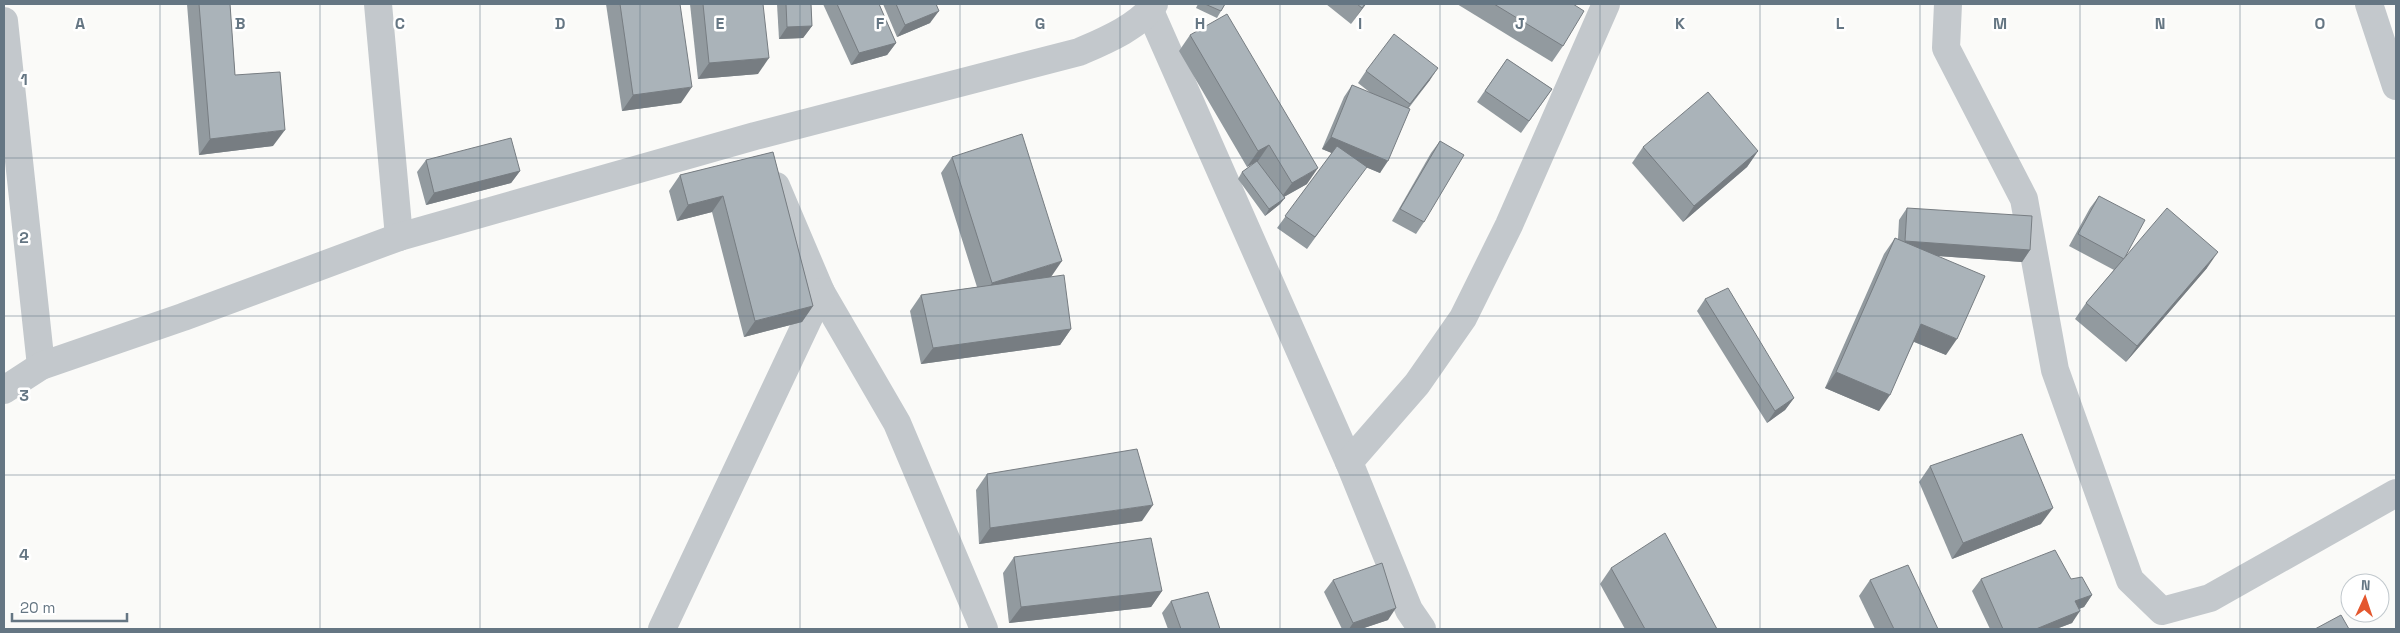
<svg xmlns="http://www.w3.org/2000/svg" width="2400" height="633" font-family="'Space Grotesk',sans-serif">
<rect width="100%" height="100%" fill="#fafaf8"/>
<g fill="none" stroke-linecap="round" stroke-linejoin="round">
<g stroke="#c3c8cc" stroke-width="28">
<path d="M378,4L399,237"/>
<path d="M1948,4L1946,48L2024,199L2055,370L2130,580L2162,611L2210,598L2396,493"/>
<path d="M2369,4L2396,86"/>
<path d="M1150,11L1349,462L1409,610L1422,629"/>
<path d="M4,21L41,366"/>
<path d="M776,186L821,292L897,423L984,629"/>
<path d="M4,390L41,366L183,317L399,237L755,136L1079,52C1102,42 1141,26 1154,4"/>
<path d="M1349,462L1417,384L1463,318L1509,225L1606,4"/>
<path d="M662,629L821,292"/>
</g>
</g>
<g fill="#929a9f">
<path d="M187,4H230L235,75L273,146L199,155Z"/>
<path d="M606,4H680L681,103L622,111Z"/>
<path d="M690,4H763L758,74L698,79Z"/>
<path d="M777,4H811L812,26L803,38L779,39Z"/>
<path d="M823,4H879L896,43L887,55L851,65Z"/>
<path d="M883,4H936L930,23L897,37Z"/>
<path d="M1198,4H1225L1217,18L1196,8Z"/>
<path d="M1326,4H1366L1351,24Z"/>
<path d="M1457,4H1573L1563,46L1552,62Z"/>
<path d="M1190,35L1307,184L1284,197L1280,204L1265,216L1238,179L1242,172L1256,162L1247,167L1179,51Z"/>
<path d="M1507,59L1552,89L1521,133L1477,102Z"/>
<path d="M1366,71L1430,80L1408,109L1380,173L1366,167L1307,249L1277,228L1332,153L1322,149L1344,97L1352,85L1372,94L1358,83Z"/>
<path d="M1440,141L1424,222L1416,234L1392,221L1431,153Z"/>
<path d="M1643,147L1758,151L1747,167L1683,222L1632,163Z"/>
<path d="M773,152L813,306L802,322L744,337L712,212L677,221L669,191L680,175Z"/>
<path d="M952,157L1051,277L1071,329L1060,345L921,364L910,311L921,295L977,287L941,173Z"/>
<path d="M426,160L520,171L511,183L426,205L417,172Z"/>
<path d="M2099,196L2124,259L2207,268L2126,362L2075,319L2086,303L2114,270L2069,246L2090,208Z"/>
<path d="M1907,208L2030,250L2022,262L1937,256L1946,355L1914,342L1879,411L1825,388L1884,254L1895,238L1898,239L1899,220Z"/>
<path d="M1705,299L1794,398L1785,410L1767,423L1697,311Z"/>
<path d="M1930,466L2041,524L1952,559L1919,482Z"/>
<path d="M987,474L1142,521L979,544L976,490Z"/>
<path d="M1014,557L1162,591L1151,607L1009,623L1003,573Z"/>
<path d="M1611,568L1717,629H1625L1600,584Z"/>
<path d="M1981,579H2071L2092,595L2084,607L2079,609L2072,623L2056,629H1990L1972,591Z"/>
<path d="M1333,580L1388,620L1361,629H1342L1324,592Z"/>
<path d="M1870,580L1938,629H1875L1859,596Z"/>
<path d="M1171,601L1220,629H1168L1162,613Z"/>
</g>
<g fill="#777d82">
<path d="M1365,4H1366L1351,24Z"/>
<path d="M939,11L930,23L897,37L905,25Z"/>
<path d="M812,26L803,38L779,39L787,27Z"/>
<path d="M896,43L887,55L851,65L859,53Z"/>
<path d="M769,58L758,74L698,79L709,63Z"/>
<path d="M1438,68L1430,80L1401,116L1410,104Z"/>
<path d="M692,87L681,103L622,111L633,95Z"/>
<path d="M285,130L273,146L199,155L210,139Z"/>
<path d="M1331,137L1388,161L1380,173L1322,149Z"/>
<path d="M1269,145L1258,161L1247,167L1258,151Z"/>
<path d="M1758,151L1747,167L1683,222L1694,206Z"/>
<path d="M1318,168L1307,184L1280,199L1292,183Z"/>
<path d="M520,171L511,183L426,205L434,193Z"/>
<path d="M723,196L712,212L677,221L688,205Z"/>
<path d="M1285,198L1280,204L1265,216L1269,209Z"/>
<path d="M1905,241L2030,250L2022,262L1897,253Z"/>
<path d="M2218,252L2207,268L2126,362L2137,346Z"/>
<path d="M1062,261L1051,277L981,299L992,283Z"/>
<path d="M813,306L802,322L744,337L755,321Z"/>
<path d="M1921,324L1957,339L1946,355L1910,340Z"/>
<path d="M1071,329L1060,345L921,364L933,348Z"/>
<path d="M1836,372L1890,395L1879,411L1825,388Z"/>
<path d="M1794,398L1785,410L1767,423L1775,411Z"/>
<path d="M1153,505L1142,521L979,544L990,528Z"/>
<path d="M2053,508L2041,524L1952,559L1963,543Z"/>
<path d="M1162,591L1151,607L1009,623L1021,607Z"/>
<path d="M2092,595L2084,607L2067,613L2075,601Z"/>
<path d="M1396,608L1388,620L1361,629H1349L1353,623Z"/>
<path d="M2080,611L2072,623L2056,629H2036Z"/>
</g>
<g fill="#aab3b9" stroke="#777d82">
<path d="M199,4H230L235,75L280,72L285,130L210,139Z"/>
<path d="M620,4H680L692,87L633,95Z"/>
<path d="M703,4H763L769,58L709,63Z"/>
<path d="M786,4H811L812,26L787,27Z"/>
<path d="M837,4H879L896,43L859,53Z"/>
<path d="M896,4H936L939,11L905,25Z"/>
<path d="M1205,4H1225L1221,11Z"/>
<path d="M1357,4H1365L1362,8Z"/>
<path d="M1494,4H1573L1584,11L1563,46Z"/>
<path d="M1227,14L1318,168L1292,183L1269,145L1258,151L1190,35Z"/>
<path d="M1394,34L1438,68L1410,104L1366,71Z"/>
<path d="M1507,59L1552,89L1529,121L1485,91Z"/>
<path d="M1352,85L1410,109L1388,161L1331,137Z"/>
<path d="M1708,92L1758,151L1694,206L1643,147Z"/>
<path d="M1022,134L1062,261L992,283L952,157Z"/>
<path d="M511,138L520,171L434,193L426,160Z"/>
<path d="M1440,141L1464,155L1424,222L1400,209Z"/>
<path d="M1337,146L1367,167L1315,237L1285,216Z"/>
<path d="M773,152L813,306L755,321L723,196L688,205L680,175Z"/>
<path d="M1257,161L1285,198L1269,209L1242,172Z"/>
<path d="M2099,196L2145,220L2124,259L2078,234Z"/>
<path d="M1907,208L2032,216L2030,250L1905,241Z"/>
<path d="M2167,208L2218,252L2137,346L2086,303Z"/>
<path d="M1895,238L1985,276L1957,339L1921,324L1890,395L1836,372Z"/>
<path d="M1064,275L1071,329L933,348L921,295Z"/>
<path d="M1728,288L1794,398L1775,411L1705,299Z"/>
<path d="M2022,434L2053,508L1963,543L1930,466Z"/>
<path d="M1137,449L1153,505L990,528L987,474Z"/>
<path d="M1665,533L1717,629H1645L1611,568Z"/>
<path d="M1151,538L1162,591L1021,607L1014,557Z"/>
<path d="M2055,550L2071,579L2082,577L2092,595L2075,601L2080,611L2036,629H2003L1981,579Z"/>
<path d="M1382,563L1396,608L1353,623L1333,580Z"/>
<path d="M1908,565L1938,629H1894L1870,580Z"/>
<path d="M1208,592L1220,629H1181L1171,601Z"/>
<path d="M2341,615L2349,629H2315Z"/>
</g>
<path fill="none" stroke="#657683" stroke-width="1" stroke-opacity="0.55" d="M160,4V629M320,4V629M480,4V629M640,4V629M800,4V629M960,4V629M1120,4V629M1280,4V629M1440,4V629M1600,4V629M1760,4V629M1920,4V629M2080,4V629M2240,4V629M4,158H2396M4,316H2396M4,475H2396"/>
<g font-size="16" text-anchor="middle" font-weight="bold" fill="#657683" stroke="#fff" stroke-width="5" stroke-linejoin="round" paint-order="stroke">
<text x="80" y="29">A</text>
<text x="240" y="29">B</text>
<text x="400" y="29">C</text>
<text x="560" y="29">D</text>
<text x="720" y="29">E</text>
<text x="880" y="29">F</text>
<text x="1040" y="29">G</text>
<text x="1200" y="29">H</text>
<text x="1360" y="29">I</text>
<text x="1520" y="29">J</text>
<text x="1680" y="29">K</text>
<text x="1840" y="29">L</text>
<text x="2000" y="29">M</text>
<text x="2160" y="29">N</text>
<text x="2320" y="29">O</text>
<text x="24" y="85">1</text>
<text x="24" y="243">2</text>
<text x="24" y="401">3</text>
<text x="24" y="560">4</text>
</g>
<rect width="2400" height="633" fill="none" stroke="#657683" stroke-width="10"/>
<g transform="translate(2365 598) rotate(3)"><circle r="24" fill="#ffffff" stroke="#c1c8cd"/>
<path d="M0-4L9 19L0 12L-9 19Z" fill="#e4572e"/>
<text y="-8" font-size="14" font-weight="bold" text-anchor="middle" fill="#657683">N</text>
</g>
<path d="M12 613v8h115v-8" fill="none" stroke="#657683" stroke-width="2.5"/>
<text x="20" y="613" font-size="15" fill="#657683" stroke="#ffffff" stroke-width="4" paint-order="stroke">20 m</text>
</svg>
